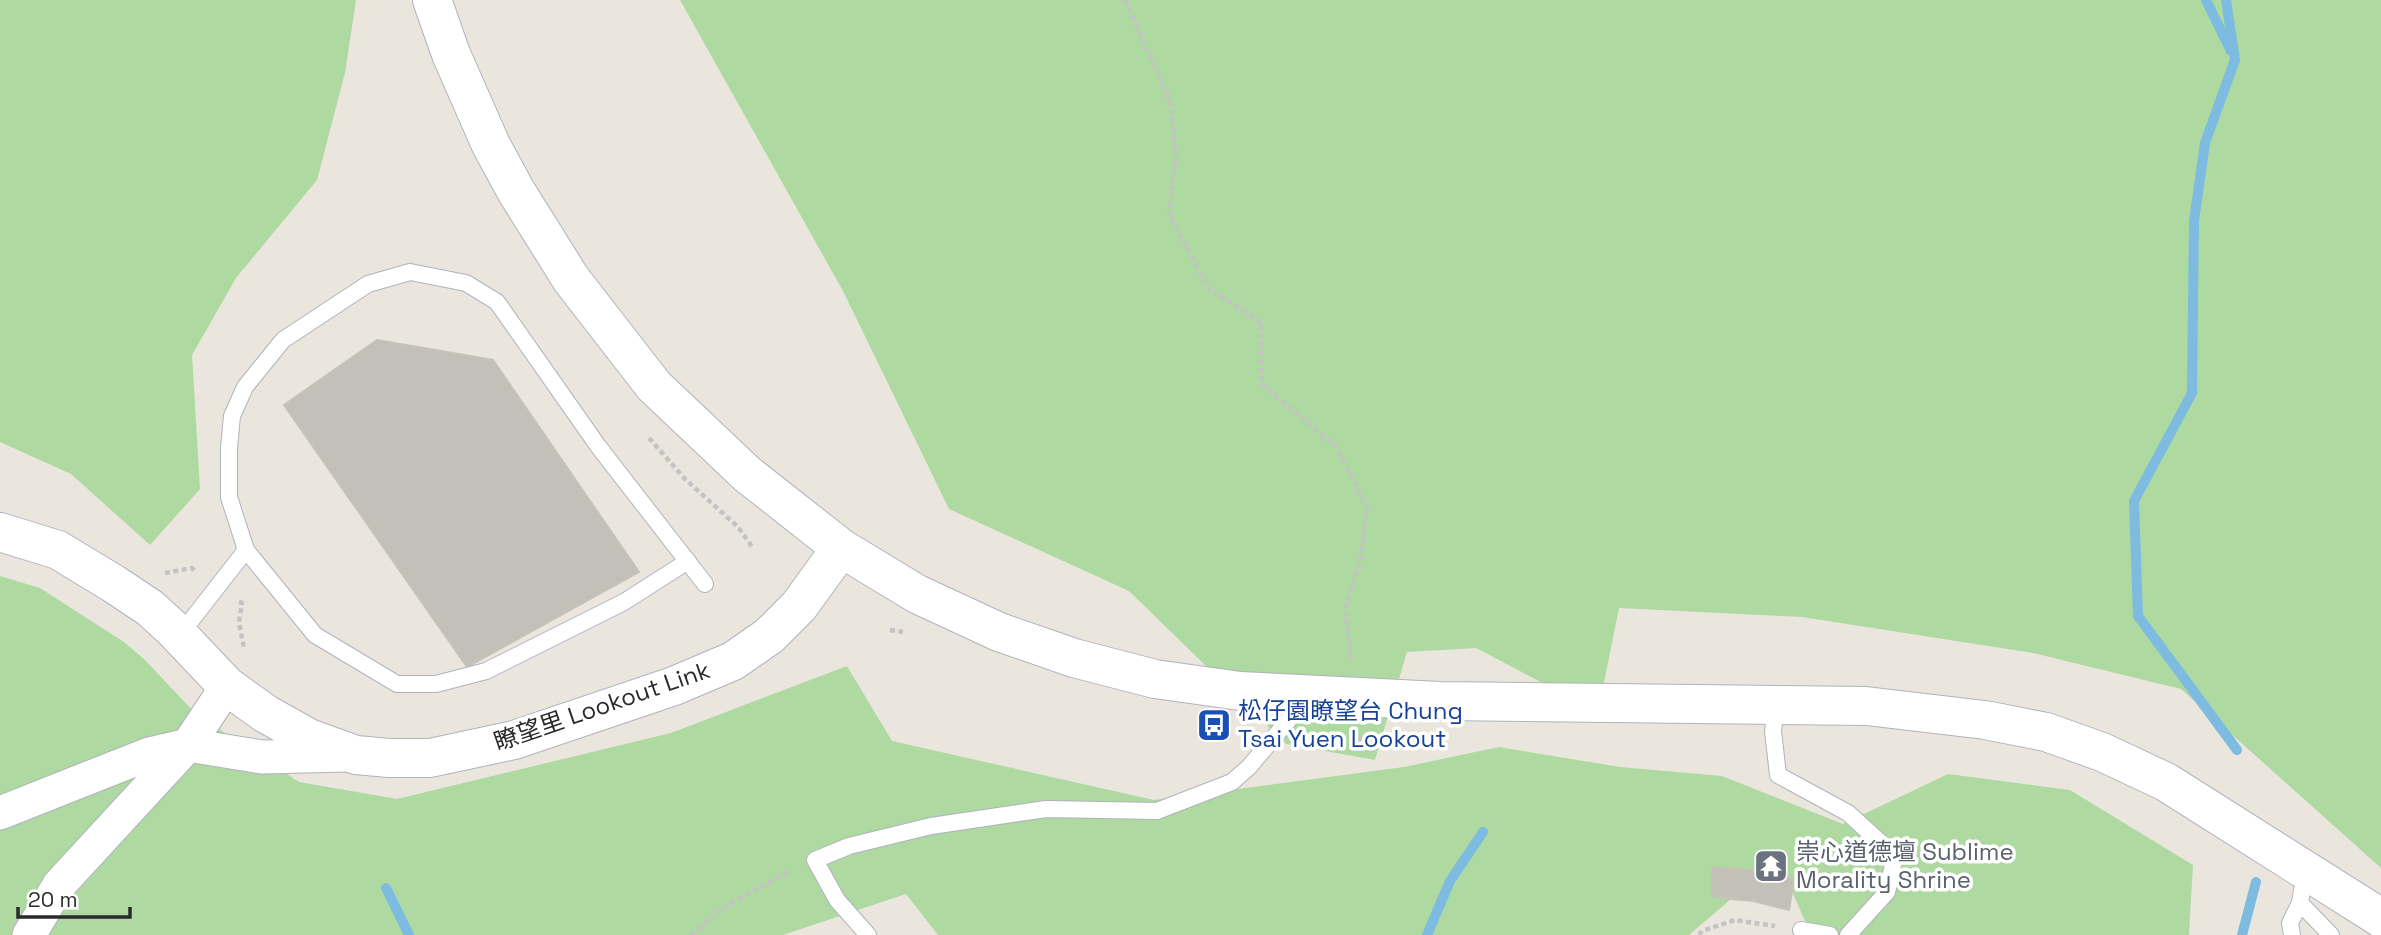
<svg xmlns="http://www.w3.org/2000/svg" width="2381" height="935" font-family="'Space Grotesk','Noto Sans TC',sans-serif">
<rect width="100%" height="100%" fill="#eae6de"/>
<g fill="#aedaa1">
<path d="M0,0H356L345,73L317,180L236,278L192,355L200,489L150,545L71,474L0,442Z"/>
<path d="M680,0H2381V868L2181,689L2033,653L1802,617L1619,608L1598,712L1476,648L1407,652L1375,760L1286,744L1129,591L949,509L843,291Z"/>
<path d="M0,576L40,588L124,642L144,659L195,713L299,782L397,799L671,733L847,666L892,741L1154,800L1404,767L1499,747L1620,767L1722,776L1843,824L1948,774L2070,790L2193,865L2189,935H1811L1778,859L1689,935H938L906,894L783,935H0Z"/>
</g>
<g fill="none" stroke-linecap="round" stroke-linejoin="round">
<g stroke="#7dbce0" stroke-width="10">
<path d="M2206,0L2231,51"/>
<path d="M2226,0L2235,60L2205,143L2194,221L2192,393L2134,501L2138,616L2237,750"/>
<path d="M386,888L409,935"/>
<path d="M1427,935L1450,881L1483,832"/>
<path d="M2242,935L2256,882"/>
</g>
</g>
<g fill="#c3c0b9" stroke="#c5c2b8" stroke-width="2">
<path d="M377,340L493,360L639,572L467,667L284,405Z"/>
<path d="M1712,867L1736,869L1733,899L1712,896Z"/>
<path d="M1736,869L1759,871L1753,901L1733,899Z"/>
<path d="M1759,871L1794,879L1789,910L1753,901Z"/>
</g>
<g fill="none" stroke-linecap="round" stroke-linejoin="round">
<g stroke="#b1b2bc" stroke-width="18">
<g id="service">
<path d="M246,550L315,635L397,684H436L486,671L624,602L688,561"/>
<path d="M179,636L246,550L229,497V448L232,416L245,387L283,340L368,284L410,272L466,283L497,302L598,446L705,584"/>
<path d="M1776,706L1773,731L1778,775L1848,813L1895,856L1887,892L1848,935"/>
<path d="M2300,903L2331,935"/>
<path d="M1801,930L1830,935"/>
<path d="M868,935L837,900L815,860L849,846L931,826L1046,809L1157,811L1232,782L1249,767L1308,697"/>
<path d="M2292,935L2290,923L2300,903L2302,890L2311,873"/>
</g>
</g>
<g stroke="#b1b2bc" stroke-width="35">
<g id="minor">
<path d="M0,813L149,754L188,745L262,757L348,755"/>
<path d="M29,935L59,885L188,745L227,686"/>
</g>
</g>
<g stroke="#b1b2bc" stroke-width="40">
<path id="tertiary" d="M0,532L58,550L114,584L150,608L173,629L227,686L266,714L309,738L356,755L389,758H430L514,740L674,686L733,661L769,636L799,606L841,548"/>
</g>
<g stroke="#b1b2bc" stroke-width="40">
<path id="secondary" d="M432,0L451,54L491,145L516,191L571,279L654,386L747,474L841,548L917,594L999,632L1074,658L1155,679L1240,691L1440,701L1866,706L1985,720L2046,732L2102,752L2166,782L2381,918"/>
</g>
<g stroke="#c3c3c3" stroke-width="4.5" stroke-dasharray="5 3.5" stroke-linecap="butt">
<path d="M1125,0L1170,101L1176,152L1169,214L1209,289L1261,322V383L1336,447L1367,507L1360,562L1345,608L1351,659"/>
<path d="M649,438L685,479L738,527L753,548"/>
<path d="M165,573L192,568L196,573"/>
<path d="M239,602L242,603L239,622L244,648"/>
<path d="M890,630L903,632"/>
<path d="M1307,741H1348L1368,738"/>
<path d="M691,935L729,904L792,870"/>
<path d="M1699,935L1702,931L1735,920L1775,926"/>
</g>
<use href="#service" stroke="#fff" stroke-width="16"/>
<use href="#minor" stroke="#fff" stroke-width="33"/>
<use href="#tertiary" stroke="#fff" stroke-width="38"/>
<use href="#secondary" stroke="#fff" stroke-width="38"/>
</g>
<defs>
<g id="bus-square" transform="scale(1.75)"><rect x="-9" y="-9" width="18" height="18" rx="4" fill="#1a4fb4" stroke="#fff"/><path d="M-5-6H5V4H4V6H2V4H-2V6H-4V4H-5ZM-3.5-4V0h7V-4ZM-3.5 1.2v1.5H-2V1.2ZM2 1.2v1.5H3.5V1.2Z" fill="#fff"/></g>
<g id="temple-square" transform="scale(1.75)"><rect x="-9" y="-9" width="18" height="18" rx="4" fill="#6b7280" stroke="#fff"/><path d="M0-6L5-2H3V0L6.5 2.5H4V6H1.5V3h-3V6H-4V2.5H-6.5L-3 0V-2H-5Z" fill="#fff"/></g>
</defs>
<g fill-rule="evenodd">
<use href="#bus-square" x="1214" y="725"/>
<use href="#temple-square" x="1771" y="866"/>
</g>
<g text-anchor="middle" stroke-width="7" stroke-linejoin="round" paint-order="stroke">
<g font-size="24" fill="#2a2a2a" stroke="#fff">
<text transform="translate(602 706) rotate(-19)" y="8">瞭望里 Lookout Link</text>
</g>
<g font-size="24" fill="#164399" stroke="#fff" text-anchor="start">
<text x="1238" y="719">松仔園瞭望台 Chung<tspan x="1238" dy="28">Tsai Yuen Lookout</tspan></text>
</g>
<g font-size="24" fill="#5b616d" stroke="#fff" text-anchor="start">
<text x="1796" y="860">崇心道德壇 Sublime<tspan x="1796" dy="28">Morality Shrine</tspan></text>
</g>
</g>
<path d="M18 907v10h112v-10" fill="none" stroke="#2a2a2a" stroke-width="3.5"/>
<text x="28" y="907" font-size="21" fill="#2a2a2a" stroke="#ffffff" stroke-width="5" paint-order="stroke">20 m</text>
</svg>
